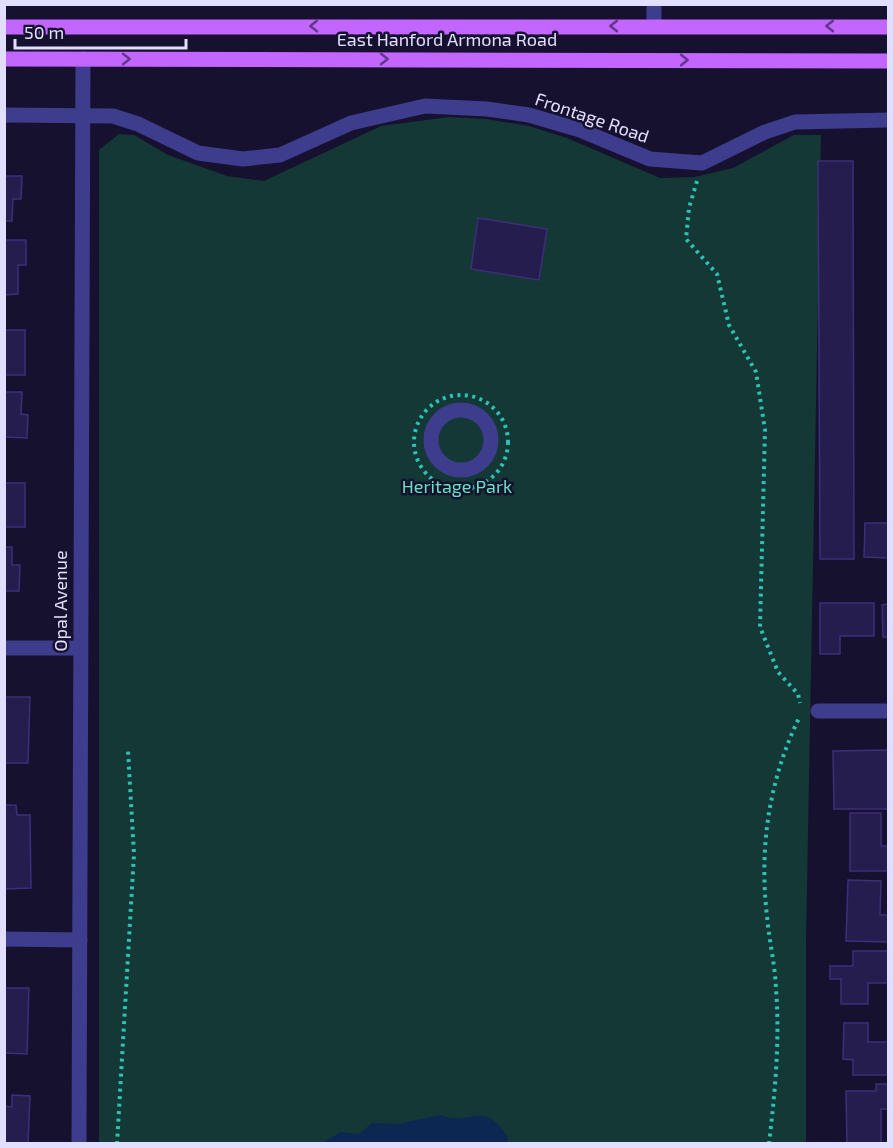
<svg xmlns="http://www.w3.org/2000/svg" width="893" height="1148" font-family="'Exo 2',sans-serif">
<rect width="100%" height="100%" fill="#16112e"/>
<path fill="#143836" d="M449,117L486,119L529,126L567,138L660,178L695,177L733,168L794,135H821L806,940V1143L99,1144V150L119,134L134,135L168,155L227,176L264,181L381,126Z"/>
<path fill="#0c2752" d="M440,1115C473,1127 481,1098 508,1137L507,1143H322L341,1132L359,1134L372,1123L398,1124Z"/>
<g fill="#261d4f" stroke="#3d2e7b" stroke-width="1.5">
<path d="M818,161H853L854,559H820Z"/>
<path d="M4,176H22L21,199H13L12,221H4Z"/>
<path d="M478,218L547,229L539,280L471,269Z"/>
<path d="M4,240H26V265H18V294L4,295Z"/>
<rect x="4" y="330" width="21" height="45"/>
<path d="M4,392H22L21,414L28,415L27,438L4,437Z"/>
<rect x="4" y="483" width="21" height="44"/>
<path d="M865,523H888V558L864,557Z"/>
<path d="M4,547H12V565H20L19,591H4Z"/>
<path d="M820,603H874V636H840V654H820Z"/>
<path d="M888,604V637H883L882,605Z"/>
<path d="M5,697H30L28,763H4Z"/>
<path d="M888,750V809H834L833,751Z"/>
<path d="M4,805H16L17,815H30L31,888L5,889Z"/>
<path d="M850,813H881V846H888V871H850Z"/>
<path d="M848,880L881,881L880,915H888V942L846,941Z"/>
<path d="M853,951H888V983H868V1004H841V979H830V966H853Z"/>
<path d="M4,988H29L27,1054L4,1053Z"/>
<path d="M844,1023H868V1042H888V1075H853V1060L843,1059Z"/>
<path d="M876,1084H888V1109H881V1144H847L846,1091H876Z"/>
<path d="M12,1095L30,1096L28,1144H4V1106L12,1107Z"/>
</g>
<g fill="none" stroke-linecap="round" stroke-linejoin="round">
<g stroke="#2ec2b7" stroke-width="4" stroke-dasharray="3 4.5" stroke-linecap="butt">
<path d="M697,181L689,208L686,239L717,274L729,325L756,372L765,430L760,627L778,672L798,694L800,703"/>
<circle cx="461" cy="442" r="47"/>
<path d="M117,1144L134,854L128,751"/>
<path d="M769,1144C775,1092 780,1041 776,989C775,964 769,940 767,916C759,847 769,779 800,716"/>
</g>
<g stroke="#3d3c8d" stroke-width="15">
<path d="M654,4V25"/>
<path d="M4,115L113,116L138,124L198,153L243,159L280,155L351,123L425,106L487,109L529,115L580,130L650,159L702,163L765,132L795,122L888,120"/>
<circle cx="461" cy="440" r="30"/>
<path d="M4,648H80"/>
<path d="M818,711H888"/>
<path d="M4,939L80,940"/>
<path d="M79,1144L83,59"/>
</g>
<g stroke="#c365ff" stroke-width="15">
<path d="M4,27H888"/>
<path d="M4,59L888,61"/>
</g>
</g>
<defs><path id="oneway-chevron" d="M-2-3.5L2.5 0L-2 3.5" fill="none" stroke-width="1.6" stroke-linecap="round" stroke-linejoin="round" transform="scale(1.5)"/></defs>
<g stroke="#64378c">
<use href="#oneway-chevron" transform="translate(314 26) rotate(180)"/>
<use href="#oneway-chevron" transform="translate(614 26) rotate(180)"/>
<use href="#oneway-chevron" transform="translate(830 26) rotate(-180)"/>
<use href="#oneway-chevron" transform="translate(126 59)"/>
<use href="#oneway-chevron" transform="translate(384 59)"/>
<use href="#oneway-chevron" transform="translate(684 60)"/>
</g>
<g text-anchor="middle" stroke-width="5" stroke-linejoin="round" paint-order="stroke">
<g font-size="18" fill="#e1deff" stroke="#16112e">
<text x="447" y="46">East Hanford Armona Road</text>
<text transform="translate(592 118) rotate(19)" y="6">Frontage Road</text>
<text transform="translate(61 601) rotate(-90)" y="6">Opal Avenue</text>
</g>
<g font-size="18" fill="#65e4c2" stroke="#16112e">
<text x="457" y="493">Heritage Park</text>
</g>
</g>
<rect width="893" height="1148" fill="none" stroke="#e1deff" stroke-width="12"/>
<path d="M15 39v9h171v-9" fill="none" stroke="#e1deff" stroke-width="3"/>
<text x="24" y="39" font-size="18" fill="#e1deff" stroke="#16112e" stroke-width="4.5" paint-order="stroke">50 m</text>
</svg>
